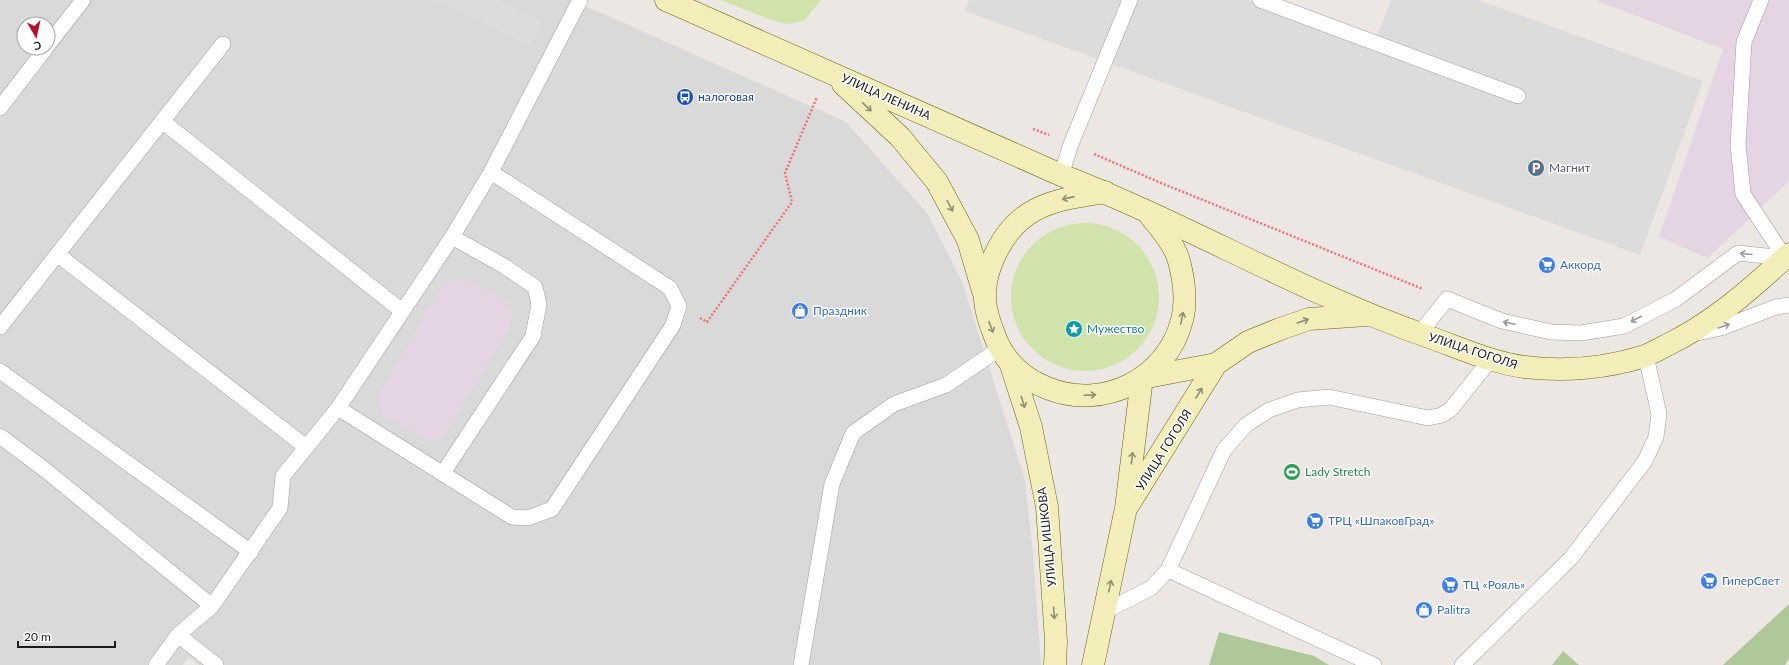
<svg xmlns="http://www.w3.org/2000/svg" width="1789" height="665" font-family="Lato,sans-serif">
<rect width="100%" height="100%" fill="#ece7e2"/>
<path fill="#dad9d9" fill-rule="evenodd" d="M0,0H572L846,122L927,213L962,282L1025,480L1033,555L1041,665H199L189,657L183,665H0ZM24,24H48V48H24ZM447,283L510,326L446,432L437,441L382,391L434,300Z"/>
<g fill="#e5d4e4">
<path d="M1595,0H1789V181L1708,258L1659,237L1723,49Z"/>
<path d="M464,279L503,298L513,310L510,326L446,432L437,441L426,440L382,414L378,401L382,391L434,300L447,283Z"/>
</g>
<g fill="#cfe3ab">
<path d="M721,0H821L804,21L786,24L771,20Z"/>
<circle cx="1085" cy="297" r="74"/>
</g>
<g fill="#aec89a">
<path d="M1789,604V658L1785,665H1723Z"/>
<path d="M1219,632L1314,656L1329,665H1209Z"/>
<path d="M1563,651L1579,665H1552Z"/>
</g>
<g fill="#dcdcdc">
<path d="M435,0H499L542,21L530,46Z"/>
<path d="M969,0H1249L1374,45L1391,0H1478L1703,81L1640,255L965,11Z"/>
</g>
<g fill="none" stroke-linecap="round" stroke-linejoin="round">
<g stroke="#9d9d9d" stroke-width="16">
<g id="lane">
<path d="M1260,0L1518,96"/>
<path d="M1761,0L1744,42L1738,145L1743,194L1785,258"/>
<path d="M48,45L83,0"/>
<path d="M0,108L46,48"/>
<path d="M162,121L402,311"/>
<path d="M1061,175L1071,144L1130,0"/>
<path d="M57,254L306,447"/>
<path d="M0,327L223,44"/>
<path d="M1697,333L1721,328L1776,307L1789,305"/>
<path d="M1419,334L1447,299L1502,321L1551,332L1581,333L1624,326L1676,299L1738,253L1785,258"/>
<path d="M0,371L251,552"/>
<path d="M338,408L512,517L528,518L552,509L673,325L679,306L670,288L491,172"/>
<path d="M0,436L44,469L212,606"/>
<path d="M443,473L533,336L539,304L535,287L504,266L452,237"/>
<path d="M1168,570L1374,665"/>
<path d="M1104,612L1151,588L1168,570L1224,450L1246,425L1269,410L1298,400L1329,397L1428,418L1442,415L1451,409L1491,359"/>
<path d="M178,635L216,665"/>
<path d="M156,665L178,635L212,606L280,508L283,476L338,408L452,237L491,172L580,0"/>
<path d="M801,665L832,484L853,433L894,404L946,385L999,349"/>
<path d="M1462,665L1571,558L1645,461L1656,437L1659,414L1646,356"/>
</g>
</g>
<g stroke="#68650d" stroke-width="23">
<g id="secondary">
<path d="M666,0L1061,175C1186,223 1302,293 1429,337C1460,348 1493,363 1525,367C1564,372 1607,368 1645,356C1652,353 1660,349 1667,345C1713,323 1751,289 1789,254"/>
<path d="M843,84L900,137L937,182L968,240L983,291"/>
<path d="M1105,192C1050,200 1013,207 991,264C981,291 984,309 994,334C1003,360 1022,378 1047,388C1103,411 1167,379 1182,320C1187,301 1184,280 1179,261C1174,243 1159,227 1148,213"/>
<path d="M1011,365L1031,427L1047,507L1056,641L1055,665"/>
<path d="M1129,504L1216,364L1248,342L1280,329L1309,319L1366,315"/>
<path d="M1093,665L1126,508L1142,378L1216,364"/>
</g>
</g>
<g stroke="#ee7176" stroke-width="2.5" stroke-dasharray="2 2" stroke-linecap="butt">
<path d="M1033,129L1049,135"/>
<path d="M1094,154L1161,183L1423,289"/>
<path d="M700,318L707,322L792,202L785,173L817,97"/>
</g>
<use href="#lane" stroke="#fff" stroke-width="15"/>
<use href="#secondary" stroke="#f3eeb9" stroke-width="22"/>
</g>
<defs><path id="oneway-shaft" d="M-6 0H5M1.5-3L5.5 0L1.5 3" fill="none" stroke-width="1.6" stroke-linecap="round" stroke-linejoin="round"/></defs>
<g stroke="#929072">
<use href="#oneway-shaft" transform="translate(867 107) rotate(43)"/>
<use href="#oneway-shaft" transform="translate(1068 198) rotate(167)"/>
<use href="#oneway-shaft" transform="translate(950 206) rotate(62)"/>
<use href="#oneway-shaft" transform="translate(1182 318) rotate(-78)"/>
<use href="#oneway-shaft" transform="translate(1303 321) rotate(-19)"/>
<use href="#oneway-shaft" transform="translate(991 327) rotate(69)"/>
<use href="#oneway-shaft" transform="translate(1199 393) rotate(-59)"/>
<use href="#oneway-shaft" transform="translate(1090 395) rotate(-2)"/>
<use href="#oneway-shaft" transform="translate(1023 402) rotate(73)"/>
<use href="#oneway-shaft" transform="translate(1132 458) rotate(-83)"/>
<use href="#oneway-shaft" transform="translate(1110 586) rotate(-78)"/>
<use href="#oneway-shaft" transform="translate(1054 613) rotate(86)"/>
</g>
<g stroke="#999">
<use href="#oneway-shaft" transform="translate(1746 254) rotate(-175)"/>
<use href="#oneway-shaft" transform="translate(1636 319) rotate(153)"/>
<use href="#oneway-shaft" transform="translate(1509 323) rotate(-168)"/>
<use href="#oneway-shaft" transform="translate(1724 326) rotate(-19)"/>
</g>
<defs>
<g id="bus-disc" transform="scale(0.9)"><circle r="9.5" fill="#1a4fb4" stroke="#fff"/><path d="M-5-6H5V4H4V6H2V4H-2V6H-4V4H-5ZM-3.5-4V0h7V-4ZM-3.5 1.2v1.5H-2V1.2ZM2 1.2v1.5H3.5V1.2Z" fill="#fff"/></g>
<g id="parking-disc" transform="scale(0.9)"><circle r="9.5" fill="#5c6f8a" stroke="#fff"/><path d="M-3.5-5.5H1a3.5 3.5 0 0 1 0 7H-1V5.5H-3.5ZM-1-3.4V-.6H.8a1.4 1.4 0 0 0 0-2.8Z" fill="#fff"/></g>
<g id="supermarket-disc" transform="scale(0.9)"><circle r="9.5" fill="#3f7fe0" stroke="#fff"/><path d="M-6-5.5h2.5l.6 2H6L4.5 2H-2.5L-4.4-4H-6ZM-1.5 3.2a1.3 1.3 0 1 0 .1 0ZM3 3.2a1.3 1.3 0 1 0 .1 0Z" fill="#fff"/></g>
<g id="shop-disc" transform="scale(0.9)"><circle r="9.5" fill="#3f7fe0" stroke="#fff"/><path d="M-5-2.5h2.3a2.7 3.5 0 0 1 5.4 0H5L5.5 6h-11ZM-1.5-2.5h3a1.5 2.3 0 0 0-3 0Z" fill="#fff"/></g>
<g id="sight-disc" transform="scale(0.9)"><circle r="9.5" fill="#0f9aa8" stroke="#fff"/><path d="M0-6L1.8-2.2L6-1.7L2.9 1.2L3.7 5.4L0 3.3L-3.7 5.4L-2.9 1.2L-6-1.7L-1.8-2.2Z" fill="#fff"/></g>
<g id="stadium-disc" transform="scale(0.9)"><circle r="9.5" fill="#2e9e5b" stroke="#fff"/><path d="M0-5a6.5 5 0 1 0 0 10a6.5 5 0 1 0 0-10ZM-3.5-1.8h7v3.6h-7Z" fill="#fff"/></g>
</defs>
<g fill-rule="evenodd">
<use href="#bus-disc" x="685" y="97"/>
<use href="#parking-disc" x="1536" y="168"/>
<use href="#supermarket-disc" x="1547" y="265"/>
<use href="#shop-disc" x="800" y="311"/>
<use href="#sight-disc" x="1074" y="329"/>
<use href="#stadium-disc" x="1292" y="472"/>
<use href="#supermarket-disc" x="1315" y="521"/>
<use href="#supermarket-disc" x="1709" y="581"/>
<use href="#supermarket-disc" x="1450" y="585"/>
<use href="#shop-disc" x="1424" y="610"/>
</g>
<g text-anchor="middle" stroke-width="3" stroke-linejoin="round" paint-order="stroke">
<g font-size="12" fill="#164399" stroke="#fff" text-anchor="start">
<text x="698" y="101">налоговая</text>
</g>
<g font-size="12" fill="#1c1c1c" stroke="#fff">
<text transform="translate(886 97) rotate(24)" y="4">УЛИЦА ЛЕНИНА</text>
<text transform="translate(1473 351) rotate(18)" y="4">УЛИЦА ГОГОЛЯ</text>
<text transform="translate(1164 450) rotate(-58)" y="4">УЛИЦА ГОГОЛЯ</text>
<text transform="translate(1047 537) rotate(-96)" y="4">УЛИЦА ИШКОВА</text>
</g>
<g font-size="12" fill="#4e5e75" stroke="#fff" text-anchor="start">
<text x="1549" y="172">Магнит</text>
</g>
<g font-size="12" fill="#366cbe" stroke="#fff" text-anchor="start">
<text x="1560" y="269">Аккорд</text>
<text x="813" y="315">Праздник</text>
<text x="1328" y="525">ТРЦ «ШпаковГрад»</text>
<text x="1722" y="585">ГиперСвет</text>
<text x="1463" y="589">ТЦ «Рояль»</text>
<text x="1437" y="614">Palitra</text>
</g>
<g font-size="12" fill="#0d838f" stroke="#fff" text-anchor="start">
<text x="1087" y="333">Мужество</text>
</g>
<g font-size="12" fill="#27864d" stroke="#fff" text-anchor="start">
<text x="1305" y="476">Lady Stretch</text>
</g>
</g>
<g transform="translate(36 36) rotate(171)"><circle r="19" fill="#ffffff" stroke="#a4a4a4"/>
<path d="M0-3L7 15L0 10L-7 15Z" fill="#b71028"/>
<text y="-6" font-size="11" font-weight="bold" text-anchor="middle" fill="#1c1c1c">С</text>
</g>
<path d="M18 641v6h97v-6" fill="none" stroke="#1c1c1c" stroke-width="2"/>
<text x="24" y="641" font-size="12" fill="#1c1c1c" stroke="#ffffff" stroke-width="3" paint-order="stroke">20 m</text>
</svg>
